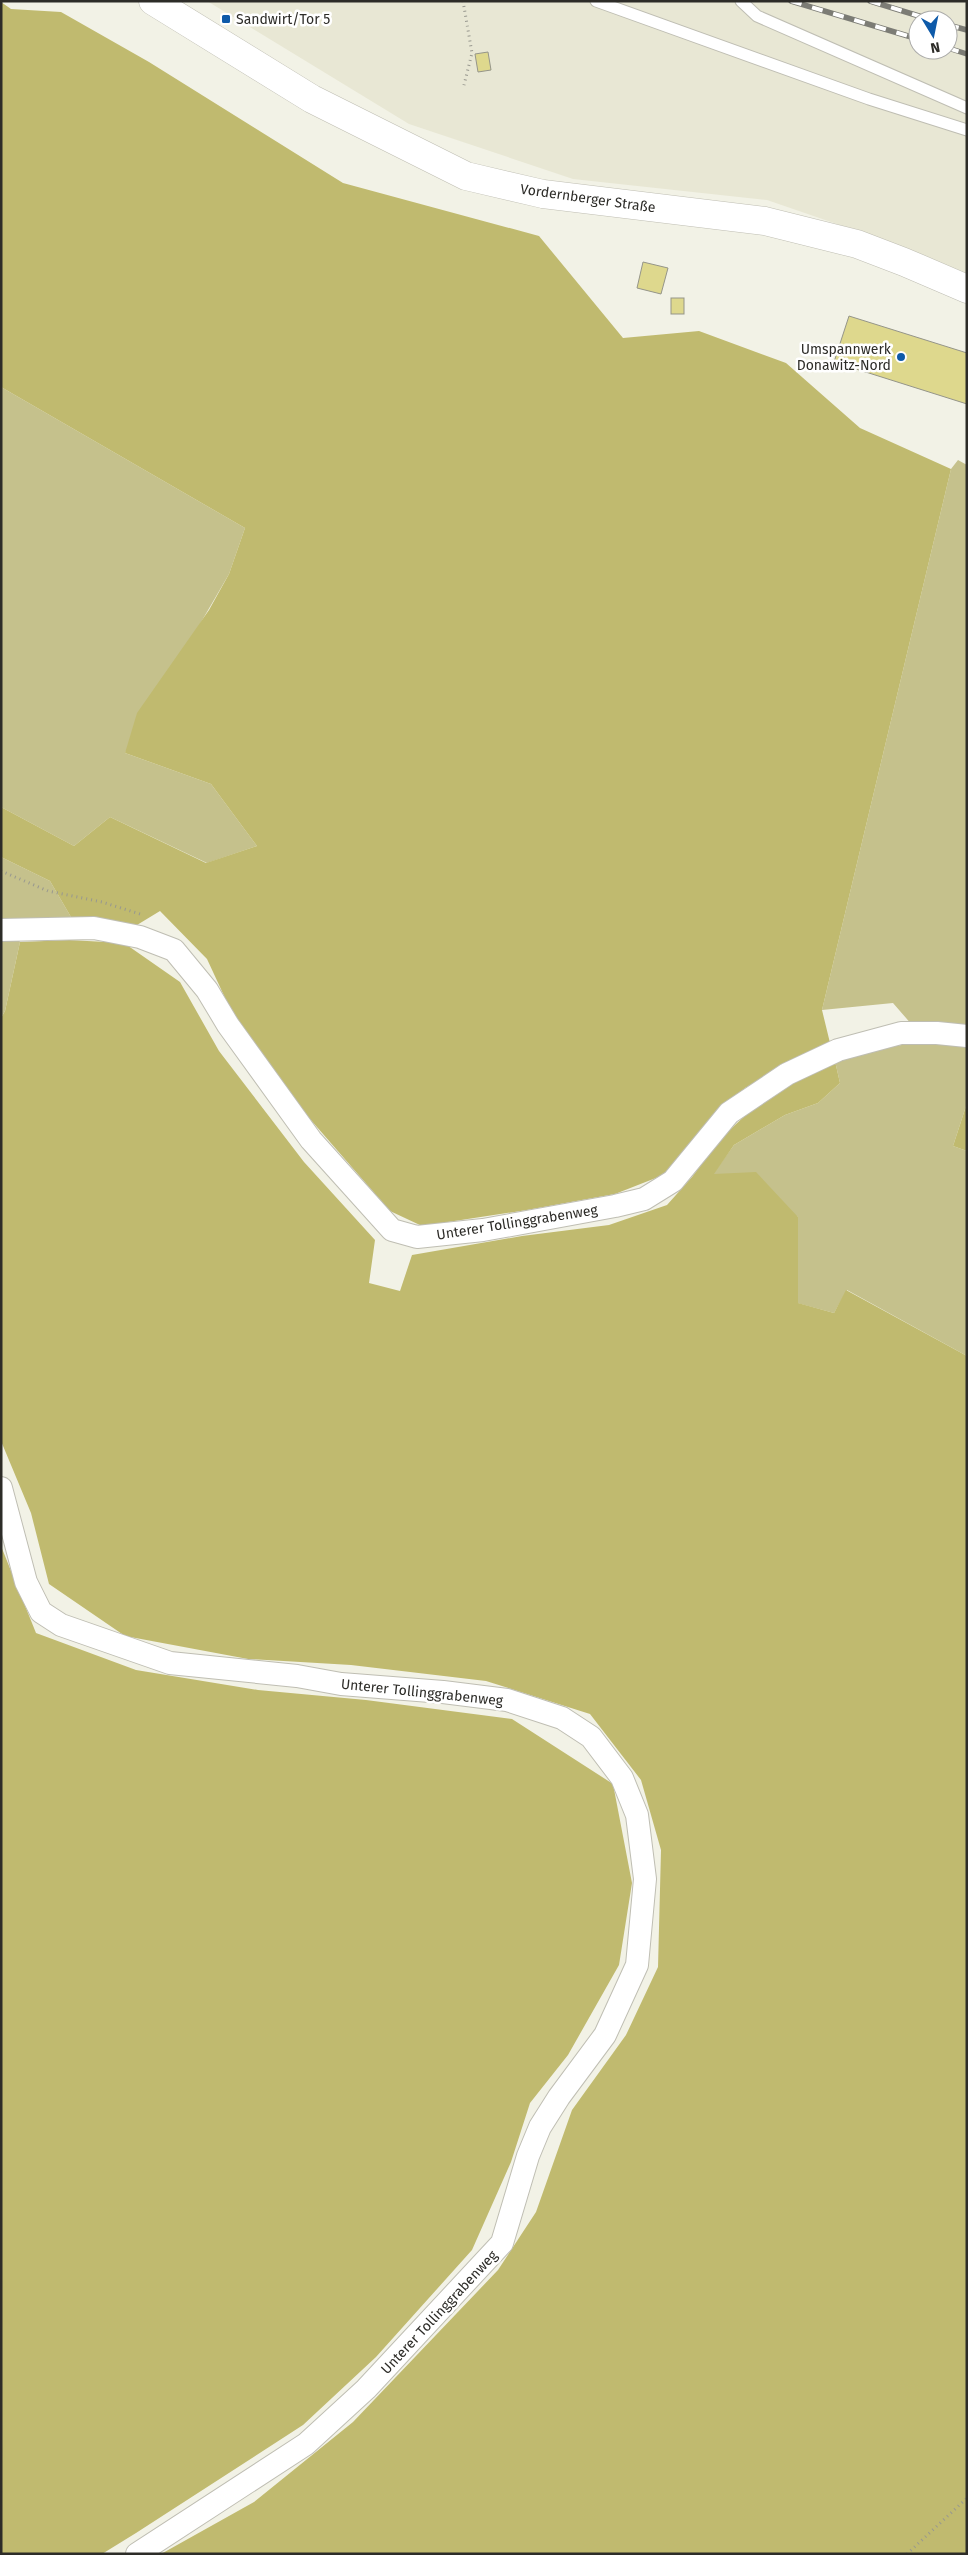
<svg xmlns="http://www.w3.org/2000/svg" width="968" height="2555" font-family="'Fira Sans',sans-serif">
<rect width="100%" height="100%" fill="#f2f2e6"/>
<path fill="#e8e7d4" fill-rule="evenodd" d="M207,1H967V277L895,244L767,200L573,179L409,124ZM918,20H948V50H918Z"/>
<g fill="#c5c18c">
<path d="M1,387L245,528L229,574L125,753L211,784L257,846L207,863L110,817L74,846L1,807Z"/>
<path d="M958,460L967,465V1026H913L893,1003L822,1010L951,469Z"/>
<path d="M1,857L50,881L71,917L1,922Z"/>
<path d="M15,935L20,942L5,1011L1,1018V936Z"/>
<path d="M928,1040L967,1046V1103L953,1146L967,1151V1356L847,1290L834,1313L797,1303L798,1217L721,1175L713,1174L734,1145L785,1115L818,1103L840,1083L835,1061L864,1052Z"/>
</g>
<g fill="#c0ba6f">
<path d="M1,2L11,9L61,12L149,62L343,183L539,236L623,338L699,331L786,363L860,428L951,469L822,1010L831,1047L793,1060L745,1088L666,1174L615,1194L527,1210L422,1226L390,1211L290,1096L239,1028L207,959L160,911L137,925L71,917L50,881L1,857V807L74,846L110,817L206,863L257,846L211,784L125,753L137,713L209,610L229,574L245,528L1,387Z"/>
<path d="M69,940L124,943L180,982L219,1051L304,1162L375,1240L369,1283L400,1291L412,1255L522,1236L609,1225L667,1205L692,1177L721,1138L762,1100L835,1061L840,1083L818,1103L785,1115L734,1145L714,1174L756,1172L798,1217V1303L834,1313L846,1290L967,1356V2554H161L254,2502L353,2422L498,2270L536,2212L572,2110L626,2035L658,1967L661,1850L641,1780L590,1714L486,1681L351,1665L248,1659L125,1636L49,1584L31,1513L1,1441V1018L5,1011L20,942Z"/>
<path d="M967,1103V1151L953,1146Z"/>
<path d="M1,1546L36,1633L136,1670L258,1690L366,1700L512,1719L613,1784L632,1883L619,1965L568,2055L530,2103L511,2162L472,2250L376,2357L303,2425L136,2533L102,2554H1Z"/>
</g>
<g fill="#ded88d" stroke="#959589">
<path d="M488,52L491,70L478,72L475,54Z"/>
<path d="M643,262L668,268L661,294L637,288Z"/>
<rect x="671" y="298" width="13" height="16"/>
<path d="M849,316L967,353V404L834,362Z"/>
</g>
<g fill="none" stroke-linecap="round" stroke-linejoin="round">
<g stroke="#bfbeb3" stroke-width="13">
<g id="lane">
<path d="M596,1L869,99L967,130"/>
<path d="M741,1L757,16L967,108"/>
</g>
</g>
<g stroke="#bfbeb3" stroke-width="24">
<g id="street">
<path d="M1,930L94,928L140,937L174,950L207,990L228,1025L311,1140L392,1230L417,1237L483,1230L615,1206L644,1199L673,1181L729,1113L787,1074L838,1050L901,1033H937L967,1036"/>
<path d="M1,1488L26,1582L41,1612L61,1625L170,1663L297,1676L341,1684L443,1692L507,1700L562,1718L591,1737L622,1778L637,1815L645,1879L637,1965L605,2035L559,2097L540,2127L528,2156L502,2243L366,2389L306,2444L137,2554"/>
</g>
</g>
<g stroke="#bfbeb3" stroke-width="29">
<path id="primary" d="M153,1L312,99L466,176L543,194L765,221L857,244L904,262L967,289"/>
</g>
<g stroke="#98988f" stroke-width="3" stroke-dasharray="1 4" stroke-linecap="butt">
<path d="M463,1L472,53L463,89"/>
<path d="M1,871L48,891L102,902L140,914"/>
<path d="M907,2554L967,2498"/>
</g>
<use href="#lane" stroke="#fff" stroke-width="11"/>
<use href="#street" stroke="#fff" stroke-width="22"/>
<use href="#primary" stroke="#fff" stroke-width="28"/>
<g stroke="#7c7c75" stroke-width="5.5">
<g id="rail">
<path d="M791,1L918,39"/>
<path d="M870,1L932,20"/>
<path d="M948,25L967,30"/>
<path d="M948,48L967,54"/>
</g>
</g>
<use href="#rail" stroke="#fff" stroke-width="4" stroke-dasharray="11" stroke-linecap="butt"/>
</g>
<g fill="#0e5aa9" stroke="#fff" stroke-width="2">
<rect x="221" y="14" width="10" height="10" rx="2.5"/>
<circle cx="901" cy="357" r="5"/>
</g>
<g text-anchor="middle" stroke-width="5" stroke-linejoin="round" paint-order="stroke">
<g font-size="14" fill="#2d2c28" stroke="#fff" text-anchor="start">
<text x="236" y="24">Sandwirt/Tor 5</text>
<text x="891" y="354" text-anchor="end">Umspannwerk<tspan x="891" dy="16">Donawitz-Nord</tspan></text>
</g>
<g font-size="14" fill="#2d2c28" stroke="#fff">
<text transform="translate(588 198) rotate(8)" y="5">Vordernberger Straße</text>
<text transform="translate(517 1222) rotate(-9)" y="5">Unterer Tollinggrabenweg</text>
<text transform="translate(422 1692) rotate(6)" y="5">Unterer Tollinggrabenweg</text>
<text transform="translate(439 2312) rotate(-47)" y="5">Unterer Tollinggrabenweg</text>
</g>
</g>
<rect width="968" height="2555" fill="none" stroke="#2d2c28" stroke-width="5"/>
<g transform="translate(933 35) rotate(170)"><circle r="24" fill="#ffffff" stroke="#ababa9"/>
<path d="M0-4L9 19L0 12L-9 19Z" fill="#0e5aa9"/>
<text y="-8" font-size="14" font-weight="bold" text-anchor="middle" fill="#2d2c28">N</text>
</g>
</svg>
